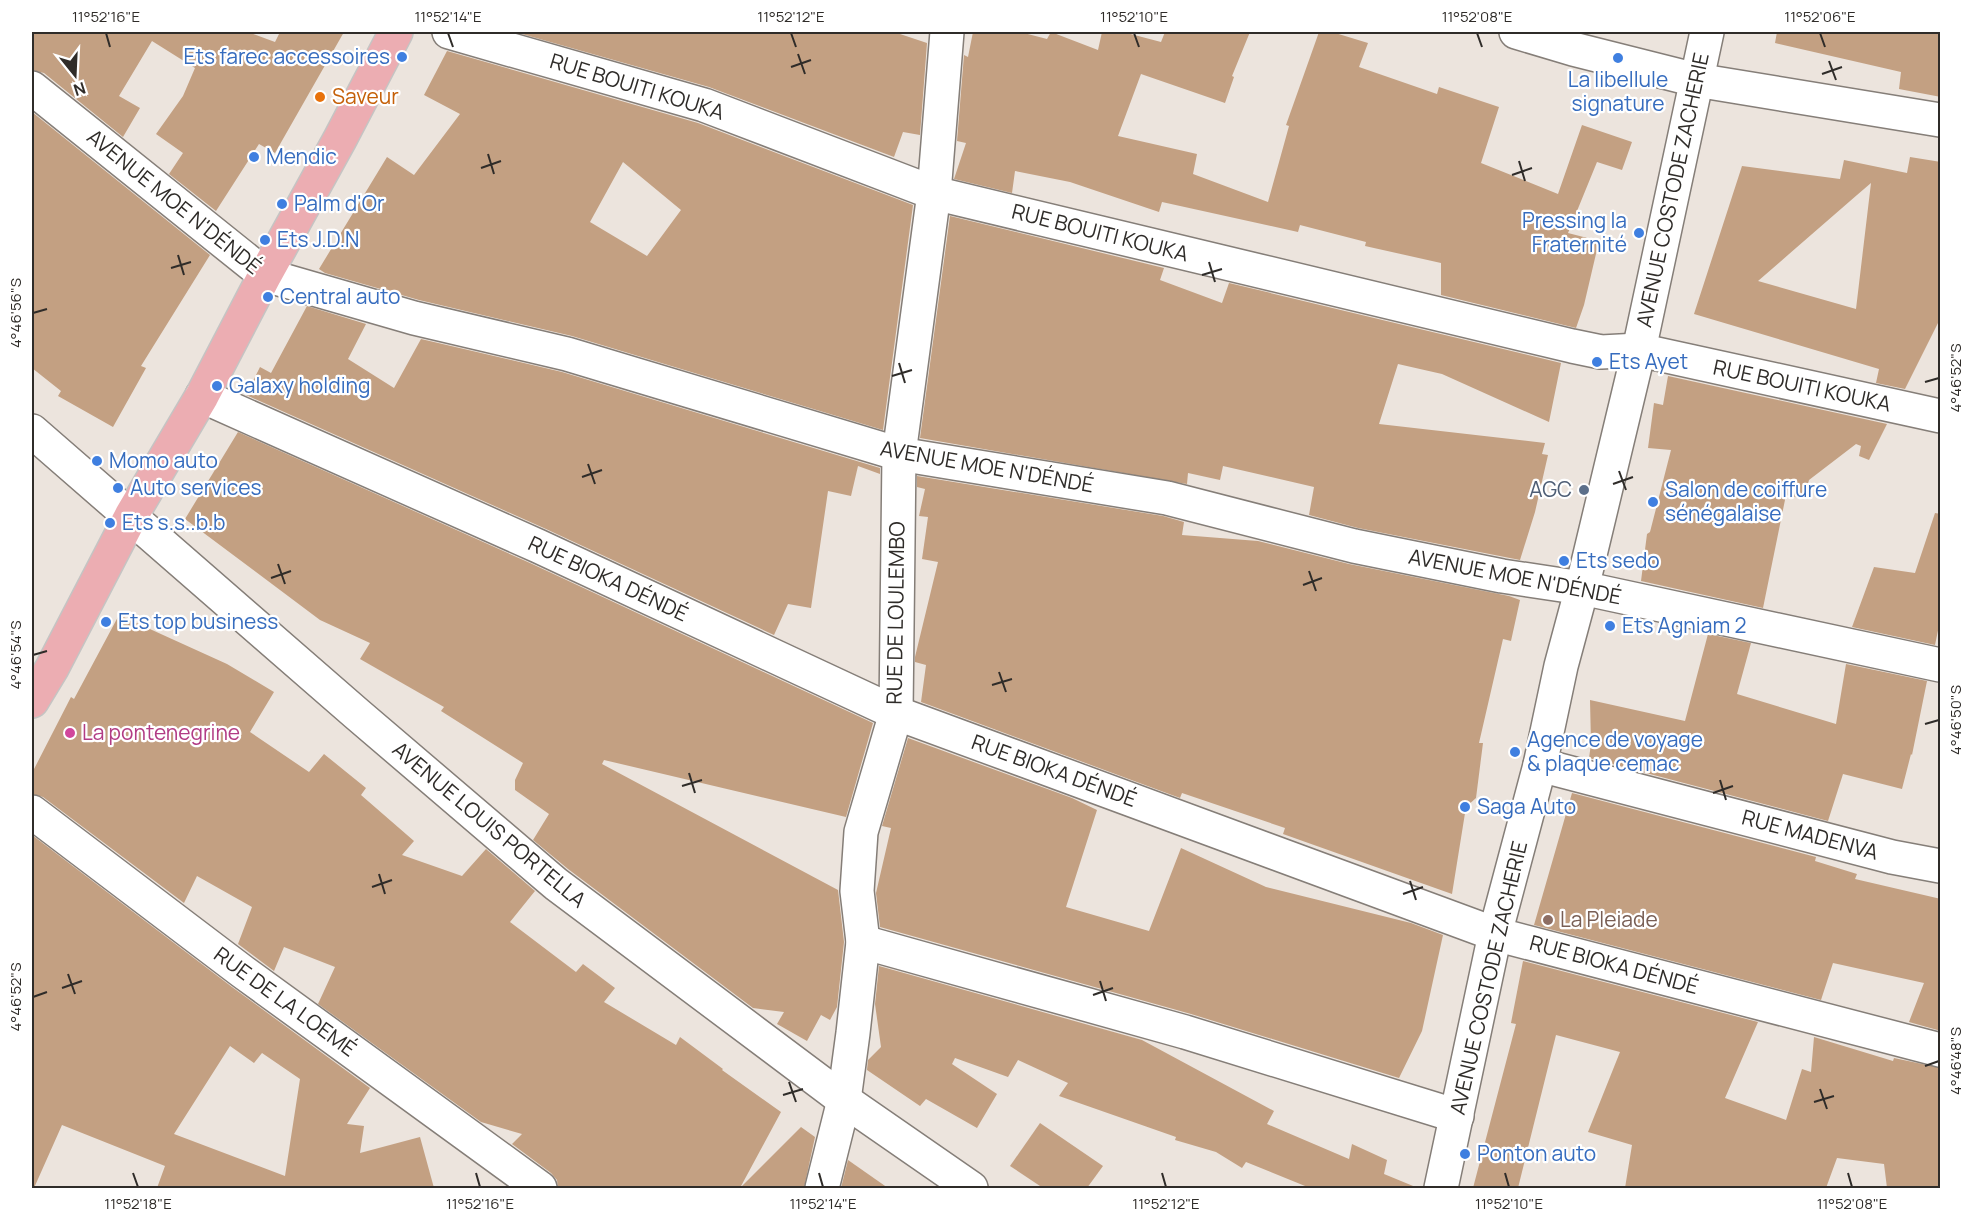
<svg xmlns="http://www.w3.org/2000/svg" width="1972" height="1220" font-family="Manrope,sans-serif">
<rect width="100%" height="100%" fill="#ece4dd"/>
<g fill="#c3a082" fill-rule="evenodd">
<path d="M32,32H248L275,42L280,32H344L275,153L259,144L216,211L169,174L183,153L156,134L183,96L195,68L152,41L119,96L140,108L123,137L44,73L32,70Z"/>
<path d="M515,32H894L927,43L920,135L903,132L894,157L709,87Z"/>
<path d="M973,32H1020L1047,39L1051,32L1098,50L1102,32H1123L1161,42L1165,32H1250L1232,76L1234,77L1225,103L1141,74L1118,136L1197,154L1193,174L1268,202L1289,126L1286,125L1319,32H1332L1368,43L1359,67L1437,94L1439,87L1499,107L1481,163L1558,194L1582,125L1632,142L1622,170L1597,162L1568,233L1599,241L1584,305L1576,328L1441,295V263L1365,246L1366,242L1300,225L1298,232L1162,202L1159,212L1070,182L1015,171L1012,193L954,179L966,143L957,141L964,55L968,57Z"/>
<path d="M1777,32H1941V97L1899,89L1901,72L1775,43Z"/>
<path d="M447,51L698,123L913,205L883,430L572,336L419,300L325,273L319,269L387,157L414,175L460,114L424,95ZM623,162L681,210L647,256L590,222Z"/>
<path d="M32,112L210,255L141,366L146,368L113,427L58,396L61,391L32,368Z"/>
<path d="M1910,157L1941,162V317L1905,389L1876,383L1879,369L1694,314L1742,166L1840,179L1844,160L1907,173ZM1871,183L1856,309L1758,281L1857,195Z"/>
<path d="M950,216L1164,268L1160,280L1222,303L1229,283L1561,363L1549,422L1442,374L1398,364L1379,424L1545,443L1542,454L1548,455L1535,512L1520,560L1358,528L1309,515L1314,487L1223,466L1220,480L1188,473L1187,484L920,438Z"/>
<path d="M307,306L366,324L348,359L394,388L421,339L562,372L880,468V474L858,466L851,496L828,491L811,608L788,604L774,635L546,529L246,395L260,367L271,373Z"/>
<path d="M1668,376L1887,424L1869,460L1859,456L1861,446L1856,444L1809,480L1804,499L1786,495L1763,608L1641,581L1647,534L1650,532L1671,450L1648,448L1654,403L1663,405Z"/>
<path d="M238,432L530,563L873,723L846,817L604,760L602,764L838,890L844,942L837,1007L830,1020L821,1015L807,1041L777,1024L784,1012L753,1008L568,869L533,840L549,814L515,790V780L523,763L441,711L444,707L360,659L370,643L320,620L185,519Z"/>
<path d="M917,476L1163,516L1184,522L1182,535L1258,541L1349,564L1509,596L1520,600L1511,641L1503,639L1479,743H1483L1476,798L1466,807L1452,894L1283,834L1285,828L1182,793L1180,798L921,702L926,665L915,662V657L938,562L922,559L928,517L919,516L925,489L917,487Z"/>
<path d="M1935,513L1941,514V616L1935,645L1852,627L1874,567L1915,573Z"/>
<path d="M119,615L227,664L274,692L250,732L309,772L324,754L366,788L361,795L414,841L402,855L462,876L486,849L535,891L510,922L576,972L583,964L615,988L604,1002L676,1045L680,1037L723,1069L722,1070L781,1112L740,1188L801,1127L815,1137L804,1188H558L557,1180L551,1173L512,1144L522,1134L481,1122L318,1004L335,967L284,947L274,971L238,944L252,907L197,876L184,903L43,797L32,794V773L71,697L74,699Z"/>
<path d="M1708,634L1751,643L1737,694L1836,724L1846,664L1927,681L1912,755L1911,754L1902,789L1843,774L1828,821L1589,758L1591,744L1590,700L1685,721Z"/>
<path d="M908,738L1072,798L1097,810L1066,907L1149,931L1181,848L1266,887L1411,923L1443,935L1422,1031L1399,1078L1191,1014L880,927L876,893L891,828L882,826Z"/>
<path d="M1572,793L1816,857L1815,861L1857,874L1855,879L1941,899V1031L1909,1022L1924,983L1833,963L1821,1000L1534,925Z"/>
<path d="M32,835L232,987L370,1088L347,1124L364,1126L360,1153L420,1137L434,1188H157L165,1166L62,1125L34,1188H32ZM230,1046L254,1063L262,1053L300,1079L285,1176L174,1134Z"/>
<path d="M1523,961L1758,1022L1725,1098L1786,1120L1802,1069L1811,1072L1814,1037L1893,1061L1894,1058L1941,1068V1188H1887L1884,1164L1837,1158L1826,1188H1625L1632,1145L1588,1132L1620,1052L1556,1035L1518,1188H1473L1516,1024L1511,1023Z"/>
<path d="M879,966L1142,1040L1274,1111L1267,1124L1349,1159L1352,1144L1387,1160L1384,1174L1418,1188H1310L1246,1162L1242,1168L1216,1152L1175,1140L1176,1137L1059,1096L1068,1083L1018,1060L1008,1077L955,1058L952,1064L997,1094L977,1128L926,1099L920,1106L867,1070L868,1060L881,1047L875,1004Z"/>
<path d="M1040,1123L1103,1166L1087,1188H1043L1010,1166Z"/>
<path d="M848,1160L888,1188H841Z"/>
</g>
<g fill="none" stroke-linecap="round" stroke-linejoin="round">
<g stroke="#857e78" stroke-width="36">
<g id="minor">
<path d="M449,32L704,105L934,193L1572,346L1601,352L1639,350L1940,416"/>
<path d="M1516,32L1573,49L1696,80L1940,120"/>
<path d="M32,88L265,275L414,318L567,354L899,454L1167,498L1354,546L1502,576L1582,588L1940,665"/>
<path d="M202,396L538,546L896,713L1495,934L1940,1050"/>
<path d="M32,431L357,714L556,884L844,1100L971,1188"/>
<path d="M1540,765L1892,857L1940,866"/>
<path d="M32,812L243,972L540,1188"/>
<path d="M863,942L1185,1032L1457,1116"/>
<path d="M822,1188L844,1100L853,1033L863,942L857,891L861,832L896,713L899,454L934,193L947,32"/>
<path d="M1441,1188L1495,934L1540,765L1561,666L1582,588L1639,350L1707,32"/>
</g>
</g>
<g stroke="#c5c4c3" stroke-width="36">
<path id="major" d="M32,701L52,668L131,516L202,396L265,275L340,139L396,32"/>
</g>
<use href="#minor" stroke="#fff" stroke-width="33"/>
<use href="#major" stroke="#ecadb2" stroke-width="33"/>
</g>
<path fill="none" stroke="#2f2c29" stroke-width="2" d="M106,33L110,47M448,33L453,47M791,33L796,47M1134,33L1139,47M1477,33L1482,47M1820,33L1825,47M798,54L805,74M1829,61L1836,80M791,67L811,60M1822,74L1842,67M488,154L494,174M1519,161L1525,181M481,168L501,161M1512,175L1532,168M178,255L184,275M1209,262L1215,282M171,268L191,262M1202,275L1222,269M33,313L47,309M899,363L905,383M892,376L912,370M1925,382L1939,378M588,464L595,484M1619,471L1626,490M582,477L602,470M1613,484L1633,477M278,564L285,584M1309,571L1316,591M271,578L291,571M1303,585L1322,578M33,655L47,651M999,672L1006,692M992,685L1012,679M1925,724L1939,720M689,773L695,793M1720,780L1726,800M682,786L702,780M1713,793L1733,786M379,874L385,894M1410,881L1416,900M372,887L392,880M1403,894L1423,887M68,974L75,994M1100,981L1106,1001M62,988L82,981M1093,995L1113,988M33,997L47,992M1925,1066L1939,1061M789,1082L796,1102M1820,1089L1827,1109M783,1095L803,1089M1814,1102L1834,1096M133,1173L138,1187M476,1173L480,1187M819,1173L823,1187M1162,1173L1166,1187M1505,1173L1509,1187M1848,1173L1852,1187"/>
<g fill="#3f7fe0" stroke="#fff" stroke-width="2">
<circle cx="402" cy="57" r="6"/>
<circle cx="1618" cy="58" r="6"/>
<circle cx="254" cy="157" r="6"/>
<circle cx="282" cy="204" r="6"/>
<circle cx="1639" cy="233" r="6"/>
<circle cx="265" cy="240" r="6"/>
<circle cx="268" cy="297" r="6"/>
<circle cx="1597" cy="362" r="6"/>
<circle cx="217" cy="386" r="6"/>
<circle cx="97" cy="461" r="6"/>
<circle cx="118" cy="488" r="6"/>
<circle cx="1653" cy="502" r="6"/>
<circle cx="110" cy="523" r="6"/>
<circle cx="1564" cy="561" r="6"/>
<circle cx="106" cy="622" r="6"/>
<circle cx="1610" cy="626" r="6"/>
<circle cx="1515" cy="752" r="6"/>
<circle cx="1465" cy="807" r="6"/>
<circle cx="1465" cy="1154" r="6"/>
</g>
<circle fill="#e8710a" stroke="#fff" stroke-width="2" cx="320" cy="97" r="6"/>
<circle fill="#5c6f8a" stroke="#fff" stroke-width="2" cx="1584" cy="490" r="6"/>
<circle fill="#d1479c" stroke="#fff" stroke-width="2" cx="70" cy="733" r="6"/>
<circle fill="#8d6e63" stroke="#fff" stroke-width="2" cx="1548" cy="920" r="6"/>
<g text-anchor="middle" stroke-width="4.5" stroke-linejoin="round" paint-order="stroke">
<g font-size="21" fill="#366cbe" stroke="#fff" text-anchor="start">
<text x="390" y="64" text-anchor="end">Ets farec accessoires</text>
<text x="1618" y="87" text-anchor="middle">La libellule<tspan x="1618" dy="24">signature</tspan></text>
<text x="266" y="164">Mendic</text>
<text x="294" y="211">Palm d'Or</text>
<text x="1627" y="228" text-anchor="end">Pressing la<tspan x="1627" dy="24">Fraternité</tspan></text>
<text x="277" y="247">Ets J.D.N</text>
<text x="280" y="304">Central auto</text>
<text x="1609" y="369">Ets Ayet</text>
<text x="229" y="393">Galaxy holding</text>
<text x="109" y="468">Momo auto</text>
<text x="130" y="495">Auto services</text>
<text x="1665" y="497">Salon de coiffure<tspan x="1665" dy="24">sénégalaise</tspan></text>
<text x="122" y="530">Ets s.s..b.b</text>
<text x="1576" y="568">Ets sedo</text>
<text x="118" y="629">Ets top business</text>
<text x="1622" y="633">Ets Agniam 2</text>
<text x="1527" y="747">Agence de voyage<tspan x="1527" dy="24">&amp; plaque cemac</tspan></text>
<text x="1477" y="814">Saga Auto</text>
<text x="1477" y="1161">Ponton auto</text>
</g>
<g font-size="21" fill="#2f2c29" stroke="#fff">
<text transform="translate(637 87) rotate(17)" y="7">RUE BOUITI KOUKA</text>
<text transform="translate(1673 190) rotate(-78)" y="7">AVENUE COSTODE ZACHERIE</text>
<text transform="translate(174 202) rotate(39)" y="7">AVENUE MOE N'DÉNDÉ</text>
<text transform="translate(1100 233) rotate(14)" y="7">RUE BOUITI KOUKA</text>
<text transform="translate(1802 386) rotate(12)" y="7">RUE BOUITI KOUKA</text>
<text transform="translate(987 467) rotate(10)" y="7">AVENUE MOE N'DÉNDÉ</text>
<text transform="translate(1515 577) rotate(11)" y="7">AVENUE MOE N'DÉNDÉ</text>
<text transform="translate(608 579) rotate(25)" y="7">RUE BIOKA DÉNDÉ</text>
<text transform="translate(896 613) rotate(-89)" y="7">RUE DE LOULEMBO</text>
<text transform="translate(1054 771) rotate(20)" y="7">RUE BIOKA DÉNDÉ</text>
<text transform="translate(489 825) rotate(40)" y="7">AVENUE LOUIS PORTELLA</text>
<text transform="translate(1810 835) rotate(15)" y="7">RUE MADENVA</text>
<text transform="translate(1614 965) rotate(15)" y="7">RUE BIOKA DÉNDÉ</text>
<text transform="translate(1489 978) rotate(-77)" y="7">AVENUE COSTODE ZACHERIE</text>
<text transform="translate(285 1002) rotate(36)" y="7">RUE DE LA LOEMÉ</text>
</g>
<g font-size="21" fill="#c56008" stroke="#fff" text-anchor="start">
<text x="332" y="104">Saveur</text>
</g>
<g font-size="21" fill="#4e5e75" stroke="#fff" text-anchor="end">
<text x="1572" y="497">AGC</text>
</g>
<g font-size="21" fill="#b23c85" stroke="#fff" text-anchor="start">
<text x="82" y="740">La pontenegrine</text>
</g>
<g font-size="21" fill="#785e54" stroke="#fff" text-anchor="start">
<text x="1560" y="927">La Pleiade</text>
</g>
</g>
<rect width="1972" height="1220" fill="none" stroke="#ffffff" stroke-width="66"/>
<g transform="translate(75 75) rotate(162)" stroke="#ffffff" stroke-width="4.5" paint-order="stroke">
<path d="M0-4.5L10 22L0 15L-10 22Z" fill="#2f2c29"/>
<text y="-9" font-size="16" font-weight="bold" text-anchor="middle" fill="#2f2c29">N</text>
</g>
<rect x="33" y="33" width="1906" height="1154" fill="none" stroke="#2f2c29" stroke-width="2"/>
<g font-size="15" text-anchor="middle" fill="#2f2c29">
<text x="106" y="22">11°52'16"E</text>
<text x="448" y="22">11°52'14"E</text>
<text x="791" y="22">11°52'12"E</text>
<text x="1134" y="22">11°52'10"E</text>
<text x="1477" y="22">11°52'08"E</text>
<text x="1820" y="22">11°52'06"E</text>
<text transform="translate(16 313) rotate(-90)" y="5">4°46'56"S</text>
<text transform="translate(1956 378) rotate(-90)" y="5">4°46'52"S</text>
<text transform="translate(16 655) rotate(-90)" y="5">4°46'54"S</text>
<text transform="translate(1956 720) rotate(-90)" y="5">4°46'50"S</text>
<text transform="translate(16 997) rotate(-90)" y="5">4°46'52"S</text>
<text transform="translate(1956 1061) rotate(-90)" y="5">4°46'48"S</text>
<text x="138" y="1209">11°52'18"E</text>
<text x="480" y="1209">11°52'16"E</text>
<text x="823" y="1209">11°52'14"E</text>
<text x="1166" y="1209">11°52'12"E</text>
<text x="1509" y="1209">11°52'10"E</text>
<text x="1852" y="1209">11°52'08"E</text>
</g>
</svg>
